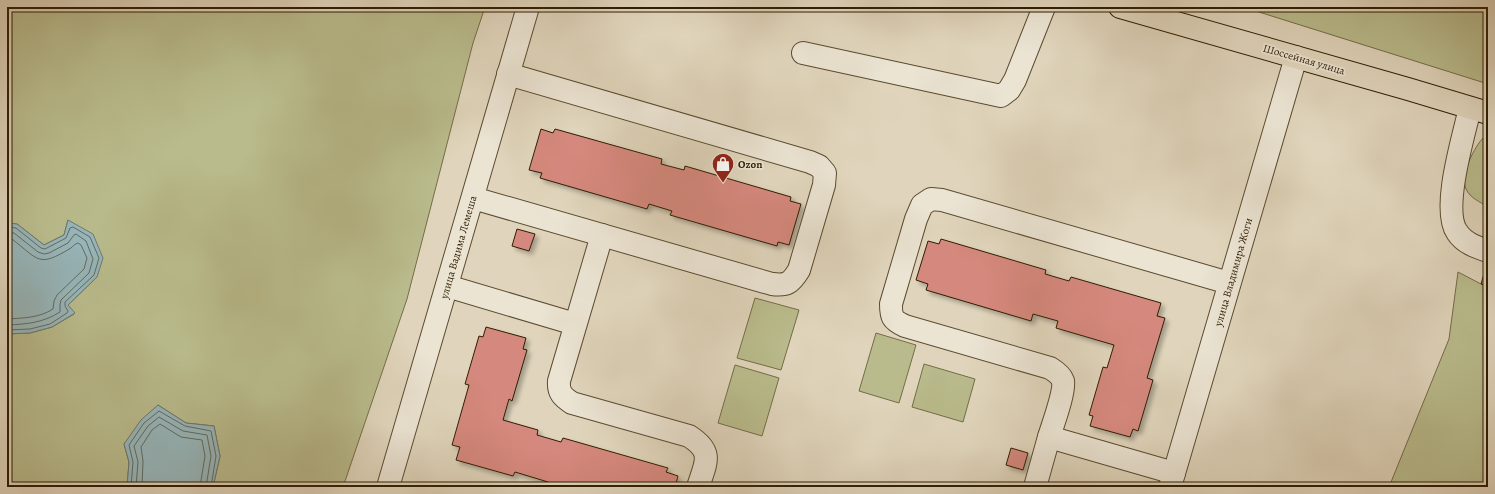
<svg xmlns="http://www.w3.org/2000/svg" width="1495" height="494" font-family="Alegreya,serif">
<defs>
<filter id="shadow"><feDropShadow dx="3.5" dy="3.5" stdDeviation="2" flood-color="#0004"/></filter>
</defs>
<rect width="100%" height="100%" fill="#e0d5bc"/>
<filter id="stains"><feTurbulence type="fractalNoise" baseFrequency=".005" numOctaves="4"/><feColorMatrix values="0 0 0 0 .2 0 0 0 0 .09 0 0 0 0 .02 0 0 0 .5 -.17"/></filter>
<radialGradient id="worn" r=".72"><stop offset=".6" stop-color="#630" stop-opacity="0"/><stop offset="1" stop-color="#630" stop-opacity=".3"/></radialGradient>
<g fill="#b9bb8c" stroke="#746c47">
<path d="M7,7H485L473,43L407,299L343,487H213L220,456L214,426L186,423L158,405L124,444L129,462L127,487H7V334L30,333L52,327L74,314L68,305L97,277L68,220L64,235L44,245L17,224L7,223Z"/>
<path d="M1243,7H1488V84Z"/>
<path d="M1484,137H1488V207C1480,202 1470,198 1466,189C1460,175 1474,147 1484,137Z"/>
<path d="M1458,272L1481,284L1488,286V487H1389L1449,339Z"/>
<path d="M755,298L799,310L781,370L737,358Z"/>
<path d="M876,333L916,345L899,403L859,391Z"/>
<path d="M924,364L975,379L963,422L912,407Z"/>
<path d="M735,365L779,378L762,436L718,423Z"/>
</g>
<g fill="#97b6ba" stroke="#6d7970">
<path d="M68,220L93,234L103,258L97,277L68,305L75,313L52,327L30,333L7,334V223L17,224L44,245L64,235Z"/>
<path d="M158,405L186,423L214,426L220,456L213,487H127L129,462L124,444L141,420Z"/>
</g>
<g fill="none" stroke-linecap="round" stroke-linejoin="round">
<g stroke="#636a5e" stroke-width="1">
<path d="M7,227L16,228L41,248L45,249L66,238L70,228L73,227L90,237L99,258L94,275L65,302V306L68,311L67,313L50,324L30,329L7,330"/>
<path d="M7,232L14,233L38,252L44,254L49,253L68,243L74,235L76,234L86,241L93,259L89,273L61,300L60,305V312C42,323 28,324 7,325"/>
<path d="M7,238L12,239C39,260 38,268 71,248C73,246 75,244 78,243L81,245L87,258L84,269L57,295L54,301L53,309C39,318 23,318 7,319"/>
<path d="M131,487L133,462L129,445L144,423L159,411L185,426L211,431L216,456L211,487"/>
<path d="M136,487L138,462L134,446L148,426L159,417L183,431L207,435L211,456L206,487"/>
<path d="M142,487L143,461L141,447L152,430L160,424L181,437L202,440L205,456L200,487"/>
</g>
</g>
<g fill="#d5887d" stroke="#2f1d02" filter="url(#shadow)">
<path d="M541,129L553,133L555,129L662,159L661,164L684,170L685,166L791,197L790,201L801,204L789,245L778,242L777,246L670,215L672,211L649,204L647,209L540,178L542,173L529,170Z"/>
<path d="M517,229L535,234L529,251L512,246Z"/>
<path d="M941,239L1046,270L1045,274L1069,281L1071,277L1161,303L1157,316L1165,318L1147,378L1153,380L1138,431L1133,429L1130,437L1090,426L1093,416L1089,415L1103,367L1107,368L1114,345L1056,328L1058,321L1033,314L1031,321L926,290L928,284L916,280L928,241L939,244Z"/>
<path d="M1488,260V286L1481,284Z"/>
<path d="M486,327L526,338L523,349L527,350L512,401L509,399L503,420L538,430L537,435L561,442L563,438L668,468L666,472L678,476L675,487H552L546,485L548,482L515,472L513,476L456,460L460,447L452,445L469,385L465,384L479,336L483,337Z"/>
<path d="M1011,448L1028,453L1023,470L1006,465Z"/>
</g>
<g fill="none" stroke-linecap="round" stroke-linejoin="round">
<g stroke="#5b4b30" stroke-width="24">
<g id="minor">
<path d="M803,53L1001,96L1009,90L1015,80L1044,7"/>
<path d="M1470,108C1464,135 1441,209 1457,232C1464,243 1476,247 1488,251"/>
<path d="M473,198L772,284C787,286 791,283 799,270L824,185L825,173L819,166L810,162L508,74"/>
<path d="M602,235L559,381C558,393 563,397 572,403L689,436C714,452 706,462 698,487"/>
<path d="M447,286L575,324"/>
<path d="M1174,473L1049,437C1053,424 1065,392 1063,381C1061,375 1055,371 1050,368L905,326C892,320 891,317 891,304L916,219L922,205L931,199L942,200L1229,283"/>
<path d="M388,487L528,7"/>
<path d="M1035,487L1049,437"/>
<path d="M1170,487L1296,57"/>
</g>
</g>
<g stroke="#2f1d02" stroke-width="24">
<path id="major" d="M1120,7L1408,89L1488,113"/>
</g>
<use href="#minor" stroke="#ebe4d3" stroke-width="22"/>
<use href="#major" stroke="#e0d5bc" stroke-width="22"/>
</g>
<defs>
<g id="shop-pin" transform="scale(1.15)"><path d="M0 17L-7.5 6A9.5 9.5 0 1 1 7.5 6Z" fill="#8f2418" stroke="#ebe4d3"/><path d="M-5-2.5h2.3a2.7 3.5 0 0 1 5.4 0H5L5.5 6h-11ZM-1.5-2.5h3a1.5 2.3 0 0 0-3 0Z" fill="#fff"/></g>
</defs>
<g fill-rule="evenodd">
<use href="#shop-pin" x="723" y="164"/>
</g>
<g text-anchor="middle" stroke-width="3.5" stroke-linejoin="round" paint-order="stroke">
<g font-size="11" fill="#2f1d02" stroke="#ebe4d3">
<text transform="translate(1304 59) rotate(16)" y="4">Шоссейная улица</text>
<text transform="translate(458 247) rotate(-74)" y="4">улица Вадима Лемеша</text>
<text transform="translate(1233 272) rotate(-74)" y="4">улица Владимира Жоги</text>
</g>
<g font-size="11" font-weight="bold" fill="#2f1d02" stroke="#ebe4d3" text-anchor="start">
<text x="738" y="168">Ozon</text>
</g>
</g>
<rect width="1495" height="494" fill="none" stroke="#e0d5bc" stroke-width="24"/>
<rect x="8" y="8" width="1479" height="478" fill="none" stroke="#2f1d02" stroke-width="2"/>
<rect x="12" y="12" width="1471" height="470" fill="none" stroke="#2f1d02"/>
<rect width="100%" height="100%" filter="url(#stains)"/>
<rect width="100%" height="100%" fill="url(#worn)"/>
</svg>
